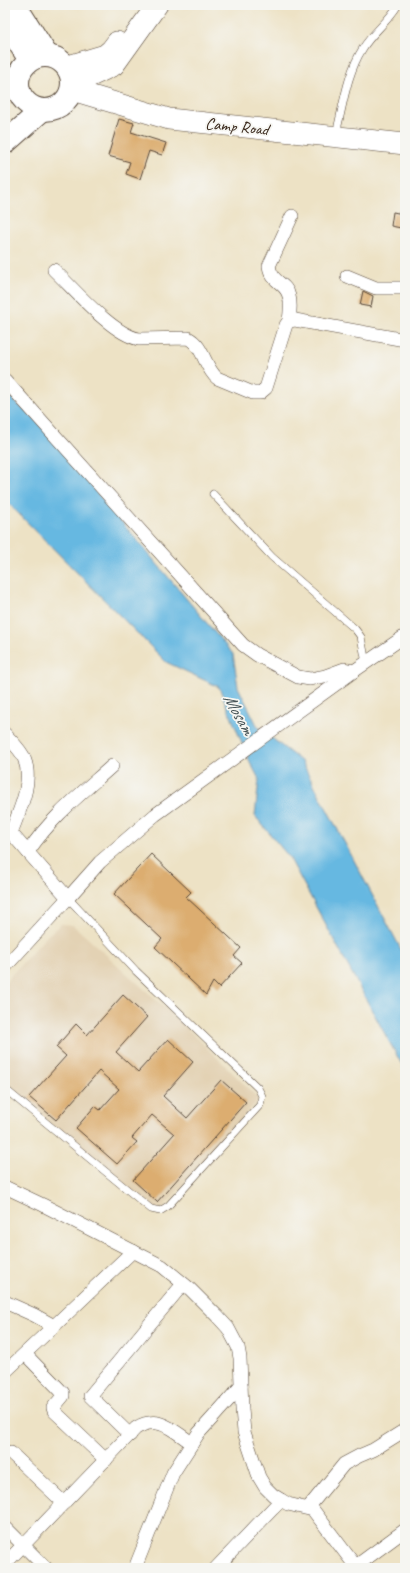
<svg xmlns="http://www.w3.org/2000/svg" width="410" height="1573" font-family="Caveat,sans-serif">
<rect width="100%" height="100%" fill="#f6f6f2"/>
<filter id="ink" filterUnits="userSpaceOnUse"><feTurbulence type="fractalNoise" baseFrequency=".025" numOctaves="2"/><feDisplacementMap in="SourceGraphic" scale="8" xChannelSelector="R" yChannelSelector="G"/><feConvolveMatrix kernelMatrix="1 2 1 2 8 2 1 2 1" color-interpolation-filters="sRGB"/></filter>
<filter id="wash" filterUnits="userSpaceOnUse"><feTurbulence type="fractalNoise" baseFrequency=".012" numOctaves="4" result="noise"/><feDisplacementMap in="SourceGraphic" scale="16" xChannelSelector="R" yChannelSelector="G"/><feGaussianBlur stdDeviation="0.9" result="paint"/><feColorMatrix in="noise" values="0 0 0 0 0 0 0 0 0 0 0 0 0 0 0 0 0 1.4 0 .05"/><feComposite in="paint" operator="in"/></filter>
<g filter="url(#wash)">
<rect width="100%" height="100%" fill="#ede2c5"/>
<path fill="#e3d2b4" d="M61,924L73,925L186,1027L256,1096L258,1101L167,1203L161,1209L152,1208L5,1087V982L47,936Z"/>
<path fill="#66b8e1" stroke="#507180" d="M5,393L35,419L233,654L238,687L258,727L302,762L405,957V1070L386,1036L289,857L255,816L259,779L249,760L219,687L166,662L5,500Z"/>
<g id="blocks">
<g fill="#dcad70">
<path d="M119,119L134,123L131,132L166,143L162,155L149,151L140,179L126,174L130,162L108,156Z"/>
<path d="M393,212L403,214L401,228L391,226Z"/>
<path d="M363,291L373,296L371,307L360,305Z"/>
<path d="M151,854L191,892L186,897L241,948L234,956L242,963L219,988L213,982L206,995L155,947L162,939L114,894Z"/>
<path d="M123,995L147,1017L116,1052L138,1072L168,1039L193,1062L163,1096L187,1118L221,1080L246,1102L157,1202L133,1180L174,1134L152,1115L132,1138L137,1142L117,1164L76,1128L95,1106L100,1110L119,1089L99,1071L56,1120L29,1097L66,1056L56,1047L76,1024L87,1035Z"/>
</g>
</g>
</g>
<g filter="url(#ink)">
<use href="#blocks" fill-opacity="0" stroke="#564637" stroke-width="1"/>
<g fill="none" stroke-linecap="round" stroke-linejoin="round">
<g stroke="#564637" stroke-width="8">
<g id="service">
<path d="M336,134C343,106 347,73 363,48C373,32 388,22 398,5"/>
<path d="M213,494L272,557L355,629L361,637L366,663"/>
<path d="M5,1089L151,1209L160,1211L168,1206L260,1105L262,1096L258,1088L136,971L68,898"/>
</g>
</g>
<g stroke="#564637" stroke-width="14">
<g id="minor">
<path d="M54,270C75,290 112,334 139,339L188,338C204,346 204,367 217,378L253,393H260L266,388L286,325L289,321L295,320L405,340"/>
<path d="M347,276L376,288H405"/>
<path d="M289,321C290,314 291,303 289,296C286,282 272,284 269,266L292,216"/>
<path d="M5,380L243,645L257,655L298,677L310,679L325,676L344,669L354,671"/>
<path d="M5,734C11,741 21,750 24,758C34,782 19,811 11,833L68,898L5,967"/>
<path d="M28,852C50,818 82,793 112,766"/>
<path d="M68,898L100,862L155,815L354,671L405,636"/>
<path d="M5,1187L43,1205L162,1266L190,1289L217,1316L228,1328L238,1347L240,1358L242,1409L244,1432L259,1477L265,1487L273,1495L281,1500L288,1504L313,1510L357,1568"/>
<path d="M5,1302L34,1315L54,1326L5,1372"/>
<path d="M54,1326L133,1251"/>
<path d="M25,1354L63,1393V1396L53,1408L54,1411L106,1460"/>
<path d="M130,1435L90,1396L183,1284"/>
<path d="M11,1453L64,1503"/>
<path d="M308,1508L344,1464L359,1456L373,1450L405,1430"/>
<path d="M5,1527L46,1568"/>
<path d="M5,1564L136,1428C159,1414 172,1430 192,1443"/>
<path d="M356,1566L405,1530"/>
<path d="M135,1568L173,1473L198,1434L241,1386"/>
<path d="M216,1568L281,1500"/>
</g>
</g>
<g stroke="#564637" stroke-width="22">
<g id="primary">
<path d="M68,66L105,55L111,50L117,42"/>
<path d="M72,85L114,65L157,5"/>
<path d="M72,90L169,119L405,144"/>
</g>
</g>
<g stroke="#564637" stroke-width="24">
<g id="trunk">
<path d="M15,5L46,54"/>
<path d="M5,21L30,60"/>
<circle cx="45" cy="83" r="27"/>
<path d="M5,143L41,111"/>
</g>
</g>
<use href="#service" stroke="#fff" stroke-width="7"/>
<use href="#minor" stroke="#fff" stroke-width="13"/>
<use href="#primary" stroke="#fff" stroke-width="21"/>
<use href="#trunk" stroke="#fff" stroke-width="22"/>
</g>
</g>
<g text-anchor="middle" stroke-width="3.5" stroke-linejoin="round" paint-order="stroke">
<g font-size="17" fill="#3b2a1e" stroke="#f6f6f2">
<text transform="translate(237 126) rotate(6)" y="6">Camp Road</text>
</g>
<g font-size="18" font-style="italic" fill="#485558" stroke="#f6f6f2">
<text transform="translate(239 714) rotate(60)" y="6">Mosam</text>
</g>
</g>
<rect width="410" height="1573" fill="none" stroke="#f6f6f2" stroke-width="20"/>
</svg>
